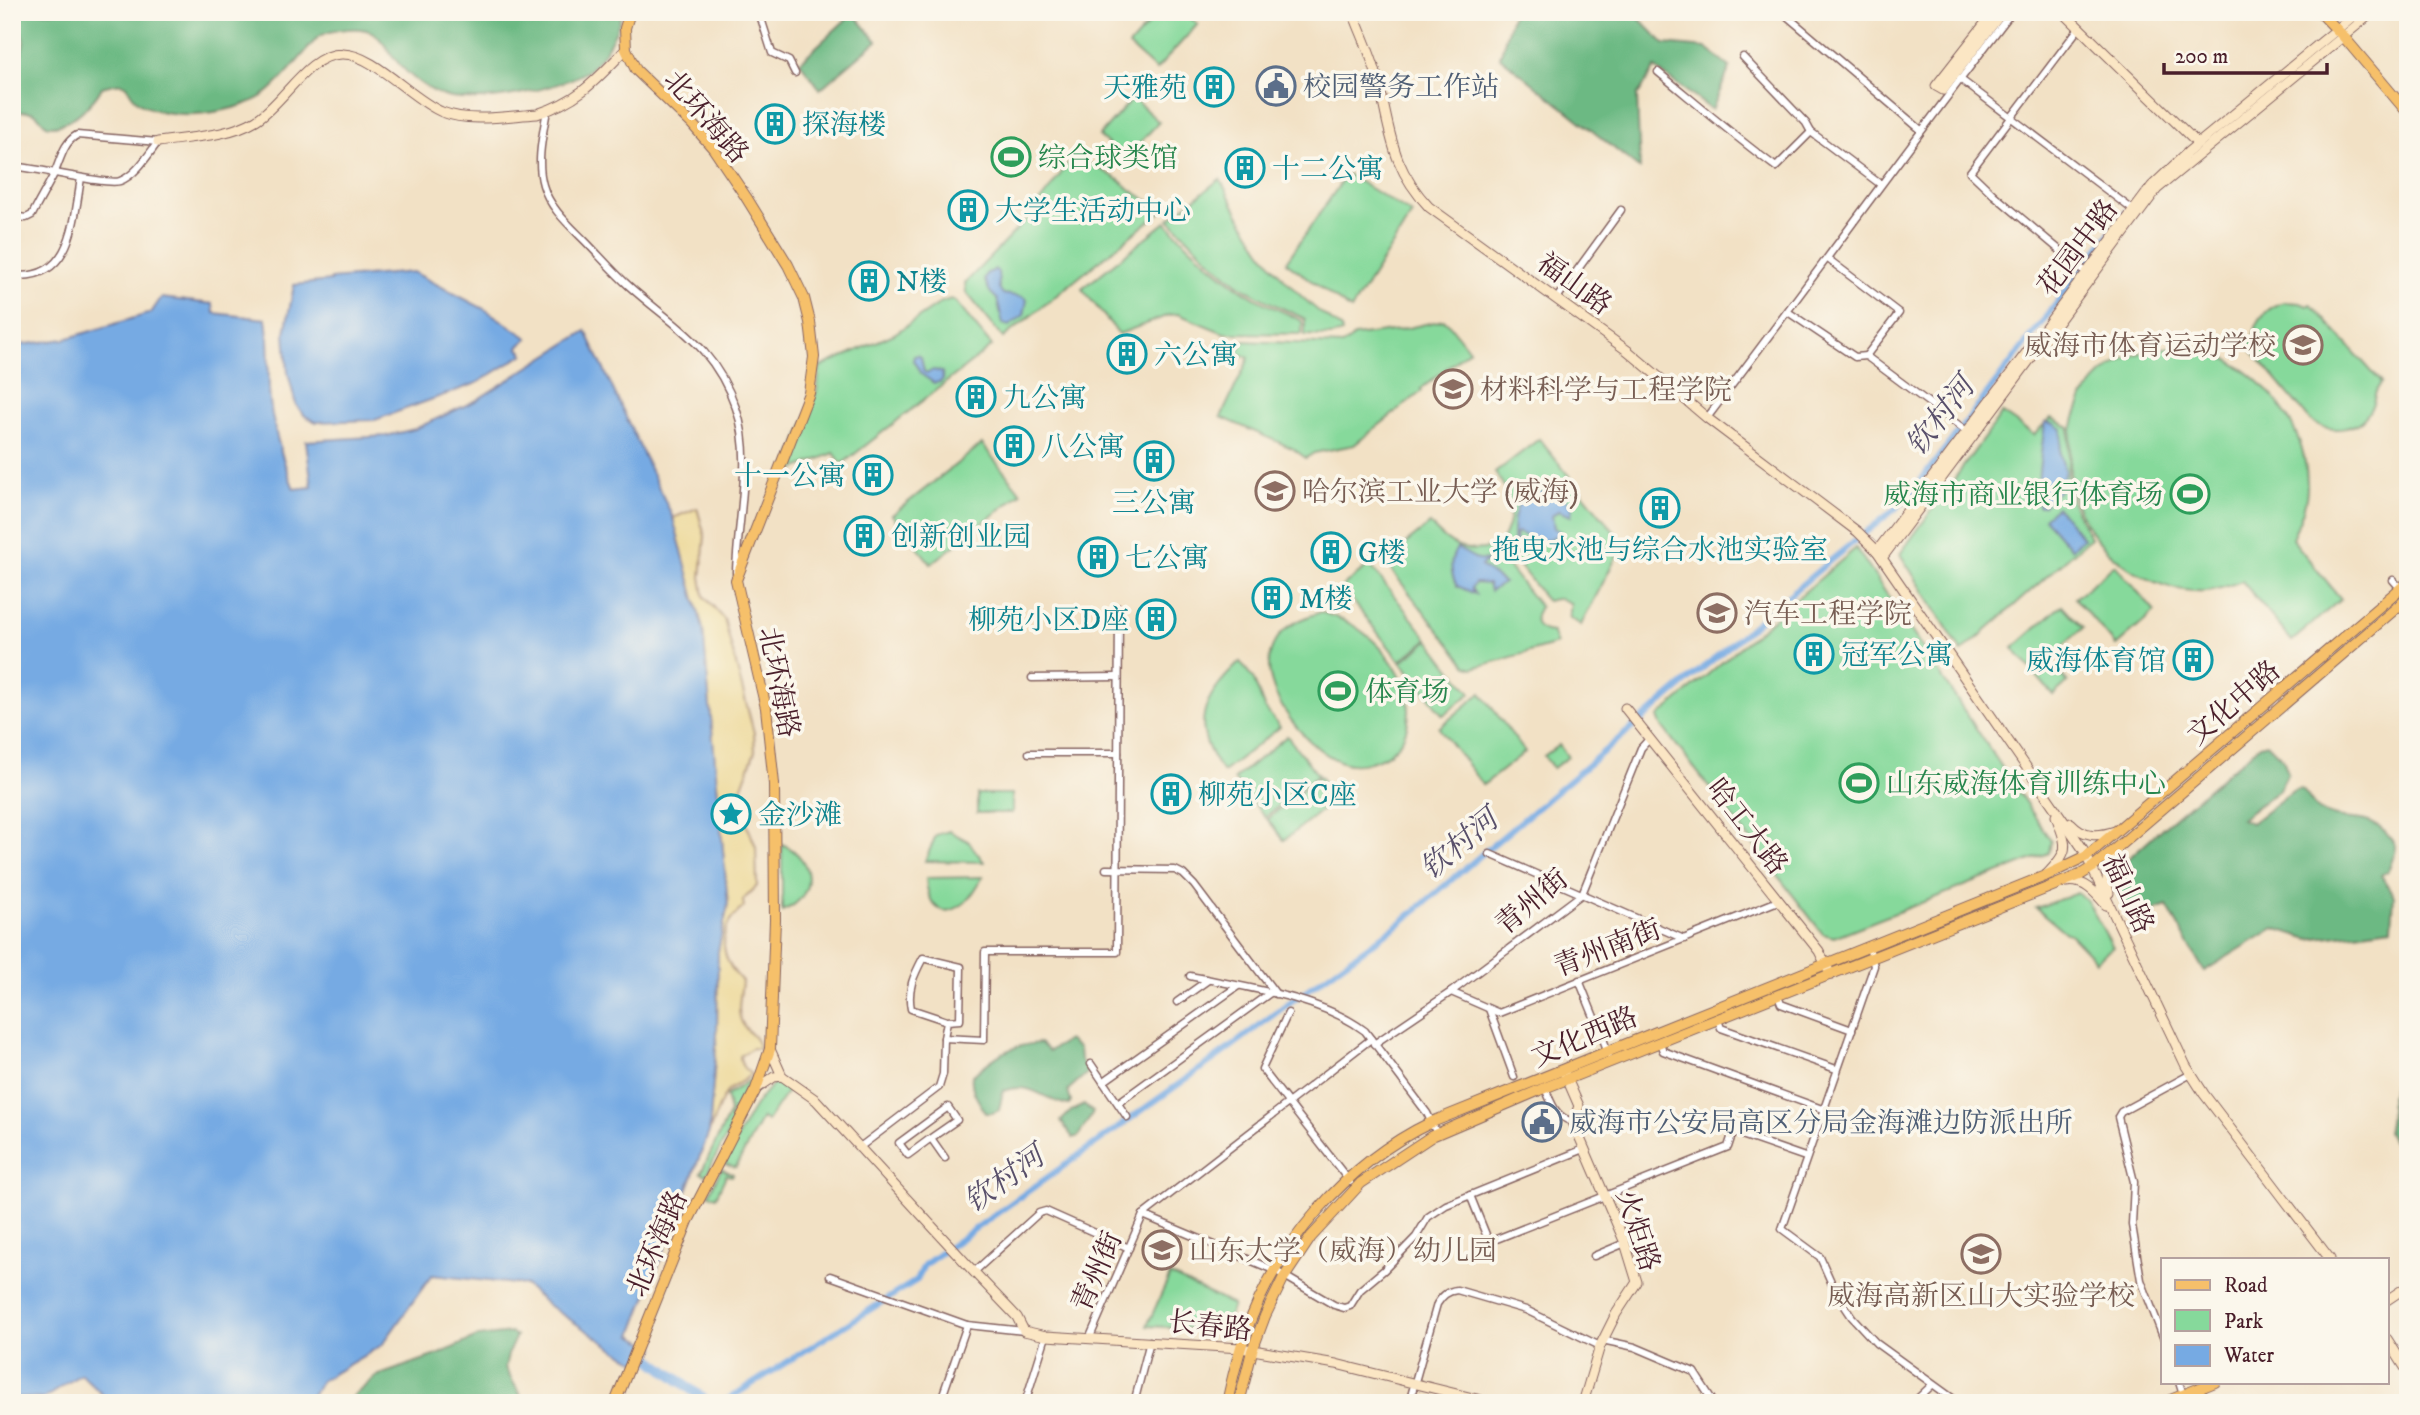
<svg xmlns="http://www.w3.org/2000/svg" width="2420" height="1415" font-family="'IM FELL DW Pica','Noto Serif SC',serif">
<rect width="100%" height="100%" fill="#fbf7ec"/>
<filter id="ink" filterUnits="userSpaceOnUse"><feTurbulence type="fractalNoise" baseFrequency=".0143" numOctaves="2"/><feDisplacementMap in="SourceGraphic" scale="14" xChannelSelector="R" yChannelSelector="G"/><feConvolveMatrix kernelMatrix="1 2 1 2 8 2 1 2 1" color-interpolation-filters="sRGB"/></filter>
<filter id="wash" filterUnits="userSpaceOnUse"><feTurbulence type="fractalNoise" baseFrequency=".00686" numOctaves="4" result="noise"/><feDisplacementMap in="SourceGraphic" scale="28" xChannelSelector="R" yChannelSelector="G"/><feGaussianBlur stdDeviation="1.57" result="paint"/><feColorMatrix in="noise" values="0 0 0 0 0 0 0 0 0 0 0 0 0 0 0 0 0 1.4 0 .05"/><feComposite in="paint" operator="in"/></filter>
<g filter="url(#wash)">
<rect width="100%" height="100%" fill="#f2e1c5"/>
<g fill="#86d99b" stroke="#687c63" stroke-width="2">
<path d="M1159,12H1184L1198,24L1156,70L1129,46Z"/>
<path d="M1133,98L1159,122L1125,159L1099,136Z"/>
<path d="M1075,154L1119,180L1131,190L1163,210L1003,338L966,292L965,283L1023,223L1049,190Z"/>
<path d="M1347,174L1412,214L1351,310L1286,262Z"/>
<path d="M1220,179C1255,246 1277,283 1341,328L1342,333L1331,336L1305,335V319C1288,310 1271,304 1256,295C1224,278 1195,245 1169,219Z"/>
<path d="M1166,222C1187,246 1225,280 1253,297C1268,306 1286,312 1302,321V334L1224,333L1178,314L1169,315L1119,334L1082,289Z"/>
<path d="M951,299L955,301L992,346L842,464L834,453L785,473L817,391L820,367L894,334L942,302Z"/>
<path d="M2284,302L2300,303L2308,306L2311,304L2382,383C2373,391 2376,398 2371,408C2359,432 2331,434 2311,421L2248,346C2255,339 2253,334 2257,325C2262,313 2272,306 2284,302Z"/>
<path d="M1443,320L1447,322L1469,350L1421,389L1422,391L1416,396L1354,445L1314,453L1306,458L1292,448L1221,417L1249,358L1237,353L1243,341L1342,345L1355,336L1399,330Z"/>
<path d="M2179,347C2190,348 2201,349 2211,352C2264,373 2306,425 2307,483C2308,503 2299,521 2292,539L2341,599L2292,641L2242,581C2230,585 2218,590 2206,591C2151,594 2096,553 2076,504C2070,487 2069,469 2070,451C2072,385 2115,349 2179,347Z"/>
<path d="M2002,413L2034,435L2051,418L2070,427L2067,482L2072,503L2090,538L1962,652L1900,554Z"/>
<path d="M1539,439L1621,540V548L1581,625L1569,617L1571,604C1563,598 1556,598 1547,601L1501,542C1515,516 1513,496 1495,473Z"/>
<path d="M982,444L1021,493L931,564L892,515Z"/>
<path d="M1430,524C1449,546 1465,555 1493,547L1540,607C1531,621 1536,631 1552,632L1557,644L1473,668L1467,666L1384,561Z"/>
<path d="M1856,548L2051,841L2049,853L1834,937L1823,934L1661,725L1658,717Z"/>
<path d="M1370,565L1428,639L1400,661L1342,587Z"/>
<path d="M2115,565L2155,612L2116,646L2075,598Z"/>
<path d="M2062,605L2083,628L2048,659L2068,682L2053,695L2013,648Z"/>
<path d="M1321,612C1335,617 1348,621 1360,630C1390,651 1418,692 1406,730C1403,741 1393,752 1383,757C1371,763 1355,767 1342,762C1304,749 1248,678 1277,639C1288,623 1304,618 1321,612Z"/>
<path d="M1429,640L1454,673L1427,694L1401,662Z"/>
<path d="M1240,662L1253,678L1264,707L1280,727L1223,772C1189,727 1201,698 1240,662Z"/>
<path d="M1456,674L1471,693L1443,715L1428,696Z"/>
<path d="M1481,693L1525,752L1483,785L1439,728Z"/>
<path d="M1287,736L1318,775L1265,817L1234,779Z"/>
<path d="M1559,745L1568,757L1553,768L1544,756Z"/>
<path d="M1320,777L1337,798L1284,840L1267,819Z"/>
<rect x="977" y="794" width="35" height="19"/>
<path d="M949,831L968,841L984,862L925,861L936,835Z"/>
<path d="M782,844C816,859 817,898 782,911Z"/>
<path d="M983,877C977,886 972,897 963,904C938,922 927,900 926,878Z"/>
<path d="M2077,893L2086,899L2113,947L2096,961L2070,934L2066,933L2036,908Z"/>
<path d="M754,1077L756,1078L748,1090L745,1088L730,1118L734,1122L706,1175L701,1173L730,1112L726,1096Z"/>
<path d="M778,1081L791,1086L767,1121L762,1118L736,1167L724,1164C738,1139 754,1096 778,1081Z"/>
<path d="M721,1169L733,1174L732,1176L726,1175L716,1197L709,1194Z"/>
<path d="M1170,1275L1233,1305L1223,1330L1147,1326Z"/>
</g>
<g fill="#6cb983" stroke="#5b6c57" stroke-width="2">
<path d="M12,12H622C618,30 605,55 591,68C566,89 471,108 441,95C421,86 405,73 392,55C387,49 381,39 375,34C362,25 331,29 318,37C302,55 286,77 268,92C241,114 169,123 140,103C121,90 136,77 102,87C95,102 70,126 51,126C42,126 41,116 34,113C28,110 19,113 12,113V74L20,60L24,41L18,25L12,23Z"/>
<path d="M1513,12H1633L1664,44L1706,48L1730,67L1712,110L1655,68L1637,96L1640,169L1500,57Z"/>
<path d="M853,13L877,41L820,89L800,62Z"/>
<path d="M2267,743L2283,759L2288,773L2279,790L2241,819L2251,823L2294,790L2301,789C2309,794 2311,805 2319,810C2347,828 2371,806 2395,845V853L2388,871L2381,875L2394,896L2392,928L2309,939L2274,928L2204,971L2167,906L2134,918C2127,912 2112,884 2114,875C2116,864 2242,761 2260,745Z"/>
<path d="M1068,1040L1079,1049L1080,1059L1087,1070V1073L1068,1090L1071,1102L1069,1105C1044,1102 1033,1080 1003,1091L999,1110L993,1113H986C979,1101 970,1091 972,1076C995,1056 1009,1045 1040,1043L1049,1051Z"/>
<path d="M2403,1082L2408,1083V1158L2394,1143L2387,1132C2392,1116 2388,1100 2394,1084Z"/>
<path d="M1084,1105L1093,1112C1089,1122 1083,1126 1079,1136L1073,1138L1061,1121L1071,1111Z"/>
<path d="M511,1333L516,1336L509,1351L505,1368L525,1403H350L351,1398L377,1376L439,1354L477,1337Z"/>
</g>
<path fill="#eeda9e" stroke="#9c7c64" stroke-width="2" d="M697,508L705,536L701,577L704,596L724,619L754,733L755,751L741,789L739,805L756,847L757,886L743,900L744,907C716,928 719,958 742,981C741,996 735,1014 744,1026C751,1036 756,1035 760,1049L752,1048L740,1056C740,1065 744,1069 751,1074C744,1081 735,1085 728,1091C722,1095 713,1123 709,1132L717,1035L718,951L728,905L703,629L673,518Z"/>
<g fill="#76aae3" stroke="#606487" stroke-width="2">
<path d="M995,270L998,272L999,288L1003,294L1023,297L1027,300L1024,315L1009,326L1003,324L997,299L990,292L984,279L987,273Z"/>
<path d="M413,272L486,310L528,338L518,347L524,354L477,383L375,420L316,422L305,416L296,405L288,373L285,333L294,285L330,281L331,279Z"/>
<path d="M161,298L213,304L214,313L266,319C270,343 268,365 269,389C270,419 283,462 294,489L312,487L306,441L386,436L415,429L475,401L586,331L673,518L703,629L728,905L718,951L717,1035L709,1132L632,1335L656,1348L643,1365L619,1352L548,1305L525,1285L432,1275L382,1345L321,1381L307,1403H111L81,1374L43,1399L12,1397V346L65,339L151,313Z"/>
<path d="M918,355L921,357L924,372L928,373L933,370L942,372L943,379L940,382L934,383L921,374L913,360L914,356Z"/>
<path d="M2045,422L2054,424L2062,429L2060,454L2065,471L2058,492L2051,496L2043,506H2039C2036,478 2042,450 2045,422Z"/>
<path d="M1552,491L1562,495L1572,507L1571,516L1558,511L1552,516L1554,528L1562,533L1543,542L1517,532L1515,535L1517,548L1514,556C1513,537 1508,499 1535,492C1540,491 1547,492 1552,491Z"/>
<path d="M2057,507L2083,538L2071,549L2044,518Z"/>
<path d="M1457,548L1478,560L1504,562L1505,563H1484L1481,566L1504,583L1490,591L1488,584L1475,583L1471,588L1475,594L1457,586C1450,573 1449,560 1457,548Z"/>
</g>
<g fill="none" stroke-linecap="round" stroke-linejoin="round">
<path stroke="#76aae3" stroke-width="6" d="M722,1403L917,1280L924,1265L1227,1050L1286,1005L1398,925L1831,560L1905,501L2128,210"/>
<path stroke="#76aae3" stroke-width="10" d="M648,1357L709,1403"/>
</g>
</g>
<g filter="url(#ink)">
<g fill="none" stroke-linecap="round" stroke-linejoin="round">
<g stroke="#856361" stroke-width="9">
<g id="street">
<path d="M759,12L772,53L789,61L795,73"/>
<path d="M1787,12L1788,17L1921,130"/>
<path d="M2079,28L1970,172L1994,195L2087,273"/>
<path d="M1743,57L1806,123L1811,132L1880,184"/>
<path d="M1658,72C1697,104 1735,137 1776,167L1811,132"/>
<path d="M1960,79L2133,210"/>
<path d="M547,110C543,134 536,161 543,185C549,207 568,224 584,240C599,255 613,272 629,286C676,328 713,344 736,408C754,458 737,521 736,573"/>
<path d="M12,166C33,167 109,186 120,181C136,175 148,155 158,142"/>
<path d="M12,216L26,218L32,215C39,201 47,188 54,174C61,159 63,143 77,135L158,142"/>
<path d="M1828,259L1899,313L1866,356"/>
<path d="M12,275C72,283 74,220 81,178"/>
<path d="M1557,298L1621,210"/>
<path d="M1788,312L1855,357L1866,356L1968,432"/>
<path d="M1707,418C1810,283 1908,146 2012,12"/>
<path d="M2393,580L2408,597"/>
<path d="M1032,678L1118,677"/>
<path d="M1029,753H1118"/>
<path d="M1490,854L1684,939"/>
<path d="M1106,869L1175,870L1183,874L1194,885L1276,994"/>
<path d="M1869,947L1874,966L1782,1229L1820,1257L1836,1293L1852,1317L1876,1343L1959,1403"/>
<path d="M1190,976C1244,987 1320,997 1365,1031L1427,1113L1437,1134"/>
<path d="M1579,980L1609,1054"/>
<path d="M1451,992L1499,1013L1778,901"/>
<path d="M1778,996L1781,1004L1852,1030"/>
<path d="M1177,1002L1208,980"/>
<path d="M1489,1009L1514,1077"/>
<path d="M1288,1013L1262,1069L1350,1182"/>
<path d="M1718,1020L1721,1028L1836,1069"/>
<path d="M944,1038L947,1021L960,1020L961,967L923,958C914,975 907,989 911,1009L947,1021"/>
<path d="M1660,1043L1663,1051L1822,1109"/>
<path d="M1374,1044L1451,992L1582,894L1641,748L1650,738"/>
<path d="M1091,1064L1127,1117"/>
<path d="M1103,1082L1238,986"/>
<path d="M1545,1088C1552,1104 1555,1117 1573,1122"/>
<path d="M1118,1103L1270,993"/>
<path d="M931,1138L957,1120L948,1107L899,1143L908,1155L931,1138L945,1158"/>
<path d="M860,1147L939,1087L943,1074L944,1038L984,1040L985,952H1117L1119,608"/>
<path d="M1470,1195L1489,1242L1728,1147L1733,1132L1805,1157"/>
<path d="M1143,1215L1276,1271L1334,1305L1344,1308L1350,1306L1360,1290L1384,1270L1416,1237L1428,1217L1446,1205L1584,1149"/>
<path d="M1594,1256L1625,1243"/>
<path d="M974,1272L1039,1213L1046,1211L1129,1248"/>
<path d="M830,1276L967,1325L1024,1331"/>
<path d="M1090,1337L1143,1215L1371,1039"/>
<path d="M2163,1337L2141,1280L2132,1225L2134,1182L2118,1117L2121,1112L2191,1074"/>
<path d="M1602,1340L1635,1347L1694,1372L1714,1403"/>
<path d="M2179,1382L2183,1395"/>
<path d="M940,1403L967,1325"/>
<path d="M1025,1403L1046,1336"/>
<path d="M1134,1403L1150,1341"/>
<path d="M1409,1403L1437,1304C1442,1296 1447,1291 1457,1290L1526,1310L1600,1346"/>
<path d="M1913,1403L1932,1385"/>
</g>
</g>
<g stroke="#856361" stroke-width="11">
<g id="secondary">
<path d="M1350,12L1356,20C1363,38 1372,57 1377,77C1391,129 1389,165 1429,207L1628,351L1707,418L1858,532L1877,551L2083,849L2186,1066L2204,1094L2330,1259"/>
<path d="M1994,12L1936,86L1943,90L2002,12"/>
<path d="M2063,12L2198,144"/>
<path d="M158,142C189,137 228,137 256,120C285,102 307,54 342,54C373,53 412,100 442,112C471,123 506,116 537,114C580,100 596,80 626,49"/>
<path d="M1877,551L2152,186L2188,152L2358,12"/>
<path d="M1882,558L2157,189L2373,12"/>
<path d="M1625,708L1819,951L1831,975"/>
<path d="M2071,823C2084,837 2098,837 2115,831"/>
<path d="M2047,874C2071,849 2067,847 2056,816"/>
<path d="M2066,882C2084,879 2095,892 2106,905"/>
<path d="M2109,893C2105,876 2107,865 2117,850"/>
<path d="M770,1049L782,1076L816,1100L974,1272L1017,1317L1024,1331L1046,1336L1241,1348L1336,1364L1493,1403"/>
<path d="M1565,1074L1579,1106L1573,1122L1625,1243L1637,1282L1616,1314L1600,1346L1583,1403"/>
<path d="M756,1089L774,1077L782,1076"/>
<path d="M2387,1300L2408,1286"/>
<path d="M2387,1339L2408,1372"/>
</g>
</g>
<g stroke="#856361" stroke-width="12">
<g id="primary">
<path d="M2320,12L2343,36L2408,113"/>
<path d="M615,1403L688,1221L756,1089L770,1049L775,920L774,784L766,708L736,580L809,393L814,357L810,322L804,298L788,265L746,197L713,148L692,124L636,70L626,49L625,28L630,12"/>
<path d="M1227,1403C1232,1380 1237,1357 1245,1335C1276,1245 1346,1163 1432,1122L2045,876L2087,856L2408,582"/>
<path d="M1239,1403L1252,1351L1265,1316L1283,1279L1311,1237L1361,1183L1432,1136L1542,1089L2080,875L2093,867L2120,845L2408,598"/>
<path d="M2163,1403L2215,1382"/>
</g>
</g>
<use href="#street" stroke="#fff" stroke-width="6"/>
<use href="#secondary" stroke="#fbe6c4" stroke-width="9"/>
<use href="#primary" stroke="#f6c06b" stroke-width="10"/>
</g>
</g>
<defs>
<g id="civic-ring" transform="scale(2.0125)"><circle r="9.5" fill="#fbf7ec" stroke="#5c6f8a" stroke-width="1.5"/><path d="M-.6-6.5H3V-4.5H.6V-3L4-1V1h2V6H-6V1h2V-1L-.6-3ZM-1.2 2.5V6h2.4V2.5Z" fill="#5c6f8a"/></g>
<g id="building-ring" transform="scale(2.0125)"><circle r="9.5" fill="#fbf7ec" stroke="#0f9aa8" stroke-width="1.5"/><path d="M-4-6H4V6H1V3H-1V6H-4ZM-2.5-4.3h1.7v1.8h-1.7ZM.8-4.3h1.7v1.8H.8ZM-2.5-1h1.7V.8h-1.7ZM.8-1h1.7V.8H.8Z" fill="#0f9aa8"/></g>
<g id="stadium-ring" transform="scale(2.0125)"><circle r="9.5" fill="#fbf7ec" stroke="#2e9e5b" stroke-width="1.5"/><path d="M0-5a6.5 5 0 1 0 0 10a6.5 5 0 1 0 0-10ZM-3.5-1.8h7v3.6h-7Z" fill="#2e9e5b"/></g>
<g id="university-ring" transform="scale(2.0125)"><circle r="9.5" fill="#fbf7ec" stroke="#8d6e63" stroke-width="1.5"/><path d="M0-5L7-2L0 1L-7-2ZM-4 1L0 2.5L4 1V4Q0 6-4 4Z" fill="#8d6e63"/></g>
<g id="sight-ring" transform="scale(2.0125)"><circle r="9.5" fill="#fbf7ec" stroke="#0f9aa8" stroke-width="1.5"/><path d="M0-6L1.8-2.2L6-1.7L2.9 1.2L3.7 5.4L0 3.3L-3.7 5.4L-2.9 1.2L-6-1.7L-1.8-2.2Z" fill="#0f9aa8"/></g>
<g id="school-ring" transform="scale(2.0125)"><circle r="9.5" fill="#fbf7ec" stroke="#8d6e63" stroke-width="1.5"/><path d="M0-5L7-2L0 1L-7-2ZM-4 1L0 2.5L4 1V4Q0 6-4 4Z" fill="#8d6e63"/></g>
</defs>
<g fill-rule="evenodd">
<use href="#civic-ring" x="1276" y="86"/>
<use href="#building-ring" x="1214" y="87"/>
<use href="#building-ring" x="775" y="124"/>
<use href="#stadium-ring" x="1011" y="157"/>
<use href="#building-ring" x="1245" y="168"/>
<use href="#building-ring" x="968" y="210"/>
<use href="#building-ring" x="869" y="281"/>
<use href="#university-ring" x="2303" y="345"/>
<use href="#building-ring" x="1127" y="354"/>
<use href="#university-ring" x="1453" y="389"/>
<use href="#building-ring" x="976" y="397"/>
<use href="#building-ring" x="1014" y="446"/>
<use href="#building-ring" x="1154" y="461"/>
<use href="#building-ring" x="873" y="475"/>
<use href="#university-ring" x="1275" y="491"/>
<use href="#stadium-ring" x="2190" y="494"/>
<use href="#building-ring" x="1660" y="508"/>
<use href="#building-ring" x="864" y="536"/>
<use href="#building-ring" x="1331" y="552"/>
<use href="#building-ring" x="1098" y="557"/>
<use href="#building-ring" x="1272" y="598"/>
<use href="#university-ring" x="1717" y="613"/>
<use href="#building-ring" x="1156" y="619"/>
<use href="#building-ring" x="1814" y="654"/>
<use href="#building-ring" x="2193" y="660"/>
<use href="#stadium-ring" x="1338" y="691"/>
<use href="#stadium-ring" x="1859" y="783"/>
<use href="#building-ring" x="1171" y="794"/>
<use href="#sight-ring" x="731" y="814"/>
<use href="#civic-ring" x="1542" y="1122"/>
<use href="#school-ring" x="1162" y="1250"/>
<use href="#school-ring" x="1981" y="1254"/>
</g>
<g text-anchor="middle" stroke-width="7" stroke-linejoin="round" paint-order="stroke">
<g font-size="28" fill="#4e5e75" stroke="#fbf7ec" text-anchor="start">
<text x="1303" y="96">校园警务工作站</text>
<text x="1569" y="1132">威海市公安局高区分局金海滩边防派出所</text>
</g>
<g font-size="28" fill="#0d838f" stroke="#fbf7ec" text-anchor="start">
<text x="1187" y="97" text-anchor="end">天雅苑</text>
<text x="802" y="134">探海楼</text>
<text x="1272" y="178">十二公寓</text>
<text x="995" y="220">大学生活动中心</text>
<text x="896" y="291">N楼</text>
<text x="1154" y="364">六公寓</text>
<text x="1003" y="407">九公寓</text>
<text x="1041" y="456">八公寓</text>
<text x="846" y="485" text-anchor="end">十一公寓</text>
<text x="1154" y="512" text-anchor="middle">三公寓</text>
<text x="891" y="546">创新创业园</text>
<text x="1660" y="559" text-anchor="middle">拖曳水池与综合水池实验室</text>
<text x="1358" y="562">G楼</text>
<text x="1125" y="567">七公寓</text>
<text x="1299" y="608">M楼</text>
<text x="1129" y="629" text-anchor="end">柳苑小区D座</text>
<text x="1841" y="664">冠军公寓</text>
<text x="2166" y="670" text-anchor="end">威海体育馆</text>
<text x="1198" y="804">柳苑小区C座</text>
<text x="758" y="824">金沙滩</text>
</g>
<g font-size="28" fill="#4a1f2b" stroke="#fbf7ec">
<text transform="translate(707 116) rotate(49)" y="10">北环海路</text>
<text transform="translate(2077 247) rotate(-53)" y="10">花园中路</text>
<text transform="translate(1575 283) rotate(36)" y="10">福山路</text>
<text transform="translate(780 682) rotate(79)" y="10">北环海路</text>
<text transform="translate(2233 702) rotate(-41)" y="10">文化中路</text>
<text transform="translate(1748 826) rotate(52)" y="10">哈工大路</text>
<text transform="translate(2129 893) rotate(65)" y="10">福山路</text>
<text transform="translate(1531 901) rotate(-40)" y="10">青州街</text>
<text transform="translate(1607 947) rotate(-21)" y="10">青州南街</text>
<text transform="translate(1584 1036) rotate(-23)" y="10">文化西路</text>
<text transform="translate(1639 1230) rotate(72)" y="10">火炬路</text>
<text transform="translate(656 1243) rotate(-67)" y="10">北环海路</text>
<text transform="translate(1096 1271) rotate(-66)" y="10">青州街</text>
<text transform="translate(1210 1325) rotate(6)" y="10">长春路</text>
</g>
<g font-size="28" fill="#27864d" stroke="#fbf7ec" text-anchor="start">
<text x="1038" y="167">综合球类馆</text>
<text x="2163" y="504" text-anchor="end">威海市商业银行体育场</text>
<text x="1365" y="701">体育场</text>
<text x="1886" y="793">山东威海体育训练中心</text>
</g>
<g font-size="28" fill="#785e54" stroke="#fbf7ec" text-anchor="start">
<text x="2276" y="355" text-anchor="end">威海市体育运动学校</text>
<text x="1480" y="399">材料科学与工程学院</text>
<text x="1302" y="501">哈尔滨工业大学 (威海)</text>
<text x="1744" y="623">汽车工程学院</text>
<text x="1189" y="1260">山东大学（威海）幼儿园</text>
<text x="1981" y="1305" text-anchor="middle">威海高新区山大实验学校</text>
</g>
<g font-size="30" font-style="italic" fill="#59506b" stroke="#fbf7ec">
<text transform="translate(1940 416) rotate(-52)" y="10">钦村河</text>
<text transform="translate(1459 844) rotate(-40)" y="10">钦村河</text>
<text transform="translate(1004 1179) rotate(-36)" y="10">钦村河</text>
</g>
</g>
<rect width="2420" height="1415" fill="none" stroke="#fbf7ec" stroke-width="42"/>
<rect x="2161" y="1258" width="228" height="126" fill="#fbf7ec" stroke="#b4a19f" stroke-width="2"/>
<rect x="2175" y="1280" width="35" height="10" fill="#f6c06b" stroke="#b4a19f" stroke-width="2"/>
<text x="2224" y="1292" font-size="21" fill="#4a1f2b">Road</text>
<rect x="2175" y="1310" width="35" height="21" fill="#86d99b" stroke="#b4a19f" stroke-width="2"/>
<text x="2224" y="1328" font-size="21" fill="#4a1f2b">Park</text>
<rect x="2175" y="1345" width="35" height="21" fill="#76aae3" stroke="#b4a19f" stroke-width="2"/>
<text x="2224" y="1362" font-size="21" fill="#4a1f2b">Water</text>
<path d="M2164 63v10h163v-10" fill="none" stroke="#4a1f2b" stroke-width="3.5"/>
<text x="2175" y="63" font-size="21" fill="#4a1f2b" stroke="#fbf7ec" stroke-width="5" paint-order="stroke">200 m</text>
</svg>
